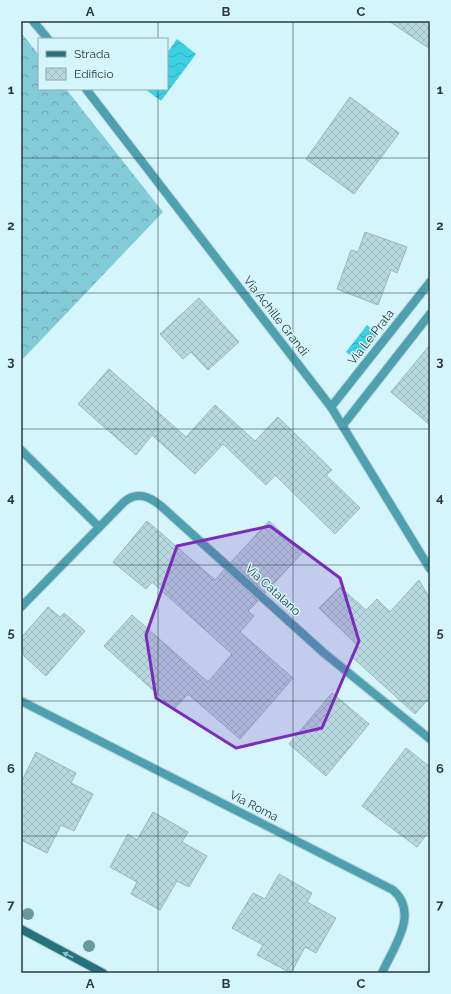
<svg xmlns="http://www.w3.org/2000/svg" width="451" height="994" font-family="Raleway,sans-serif">
<defs>
<pattern id="forest-crowns" width="20" height="18" patternUnits="userSpaceOnUse"><rect width="20" height="18" fill="#82cbd7"/><path d="M2 6a3 3 0 1 1 6 0M12 15a3 3 0 1 1 6 0" fill="none" stroke="#6ba6b0"/></pattern>
<pattern id="water-waves" width="16" height="10" patternUnits="userSpaceOnUse"><rect width="16" height="10" fill="#3cd0e5"/><path d="M0 5q4-4 8 0t8 0" fill="none" stroke="#3ab"/></pattern>
<pattern id="building-cross-hatch" width="8" height="8" patternUnits="userSpaceOnUse"><rect width="8" height="8" fill="#b8d9df"/><path d="M0 0l8 8M0 8l8-8" fill="none" stroke="#9ebbc0"/></pattern>
</defs>
<rect width="100%" height="100%" fill="#d4f5fb"/>
<path fill="url(#forest-crowns)" d="M23,35L39,55V89H66L163,212L21,361V36Z"/>
<g fill="url(#water-waves)">
<path d="M177,39L196,54L161,101L145,89H167V53Z"/>
<path d="M367,325L378,334L357,361L346,352Z"/>
</g>
<g fill="url(#building-cross-hatch)" stroke="#97b7bd">
<path d="M389,21H430V49Z"/>
<path d="M350,97L399,133L354,194L306,159Z"/>
<path d="M365,232L407,247L397,273L391,270L378,305L337,289L351,250L358,252Z"/>
<path d="M199,298L239,342L208,370L191,352L183,359L160,334Z"/>
<path d="M430,345V425L391,392Z"/>
<path d="M109,369L186,437L215,405L255,441L278,417L332,470L326,475L360,508L335,534L275,475L266,485L223,444L195,474L152,435L136,455L78,404Z"/>
<path d="M147,521L215,580L224,570L258,601L248,611L254,616L240,632L293,678L240,739L188,694L174,709L104,646L132,615L208,682L232,654L152,582L146,589L113,562Z"/>
<path d="M269,521L303,552L265,593L231,562Z"/>
<path d="M419,580L430,599V697L415,714L351,656L359,647L319,608L340,587L366,610L377,599L390,612Z"/>
<path d="M48,607L60,617L64,613L85,631L46,676L24,656L21,638Z"/>
<path d="M332,693L369,724L326,776L289,744Z"/>
<path d="M406,748L430,767V830L417,847L362,806Z"/>
<path d="M36,752L76,773L71,783L93,794L74,831L61,825L47,853L21,840V783Z"/>
<path d="M153,812L188,832L182,842L207,856L189,887L177,881L160,910L131,894L137,882L110,867L128,834L137,840Z"/>
<path d="M279,874L312,893L307,902L336,918L316,953L305,947L291,973L257,955L263,945L232,928L253,893L265,899Z"/>
</g>
<g fill="none" stroke-linecap="round" stroke-linejoin="round">
<g stroke="#b3d0d5" stroke-width="10">
<g id="minor">
<path d="M331,407L430,282"/>
<path d="M343,425L430,314"/>
<path d="M21,450L99,527"/>
<path d="M21,607L124,502C137,491 149,496 161,506L324,653L430,739"/>
<path d="M21,701L393,890C420,913 393,948 382,973"/>
</g>
</g>
<g stroke="#b3d0d5" stroke-width="10">
<g id="tertiary">
<path d="M33,21L48,39"/>
<path d="M86,89L331,407L430,569"/>
</g>
</g>
<g stroke="#b3d0d5" stroke-width="10">
<path id="secondary" d="M21,929L103,973"/>
</g>
<use href="#minor" stroke="#4da0ad" stroke-width="8"/>
<use href="#tertiary" stroke="#4da0ad" stroke-width="8"/>
<use href="#secondary" stroke="#25727d" stroke-width="8"/>
</g>
<g fill="#699aa1">
<circle cx="28" cy="914" r="6"/>
<circle cx="89" cy="946" r="6"/>
</g>
<defs><path id="oneway-solid" d="M-6-.8H1V-3.2L6.5 0L1 3.2V.8H-6Z"/></defs>
<use fill="#8ec1c9" href="#oneway-solid" transform="translate(68 955) rotate(-152)"/>
<path fill="#7b2cbf" fill-opacity="0.2" stroke="#7b2cbf" stroke-width="3" stroke-linejoin="round" d="M270,526L340,578L359,641L322,728L236,748L156,698L146,635L177,546Z"/>
<path fill="none" stroke="#2d3a3c" stroke-width="1" stroke-opacity="0.55" d="M158,21V39M293,21V973M158,89V973M21,158H430M21,293H430M21,429H430M21,565H430M21,701H430M21,836H430"/>
<g text-anchor="middle" stroke-width="3" stroke-linejoin="round" paint-order="stroke">
<g font-size="12" fill="#2d3a3c" stroke="#d4f5fb">
<text transform="translate(276 316) rotate(52)" y="4">Via Achille Grandi</text>
<text transform="translate(371 337) rotate(-52)" y="4">Via Le Prata</text>
<text transform="translate(273 590) rotate(42)" y="4">Via Catalano</text>
<text transform="translate(254 806) rotate(27)" y="4">Via Roma</text>
</g>
</g>
<rect width="451" height="994" fill="none" stroke="#d4f5fb" stroke-width="44"/>
<rect x="38" y="38" width="130" height="52" fill="#d4f5fb" stroke="#91aaaf"/>
<rect x="46" y="51" width="20" height="6" fill="#25727d" stroke="#91aaaf"/>
<text x="74" y="58" font-size="12" fill="#2d3a3c">Strada</text>
<rect x="46" y="68" width="20" height="12" fill="url(#building-cross-hatch)" stroke="#91aaaf"/>
<text x="74" y="78" font-size="12" fill="#2d3a3c">Edificio</text>
<rect x="22" y="22" width="407" height="950" fill="none" stroke="#2d3a3c" stroke-width="1.5"/>
<g font-size="13" text-anchor="middle" font-weight="bold" fill="#2d3a3c">
<text x="90" y="16">A</text>
<text x="226" y="16">B</text>
<text x="361" y="16">C</text>
<text x="11" y="94">1</text>
<text x="440" y="94">1</text>
<text x="11" y="230">2</text>
<text x="440" y="230">2</text>
<text x="11" y="366">3</text>
<text x="440" y="366">3</text>
<text x="11" y="502">4</text>
<text x="440" y="502">4</text>
<text x="11" y="637">5</text>
<text x="440" y="637">5</text>
<text x="11" y="773">6</text>
<text x="440" y="773">6</text>
<text x="11" y="909">7</text>
<text x="440" y="909">7</text>
<text x="90" y="988">A</text>
<text x="226" y="988">B</text>
<text x="361" y="988">C</text>
</g>
</svg>
